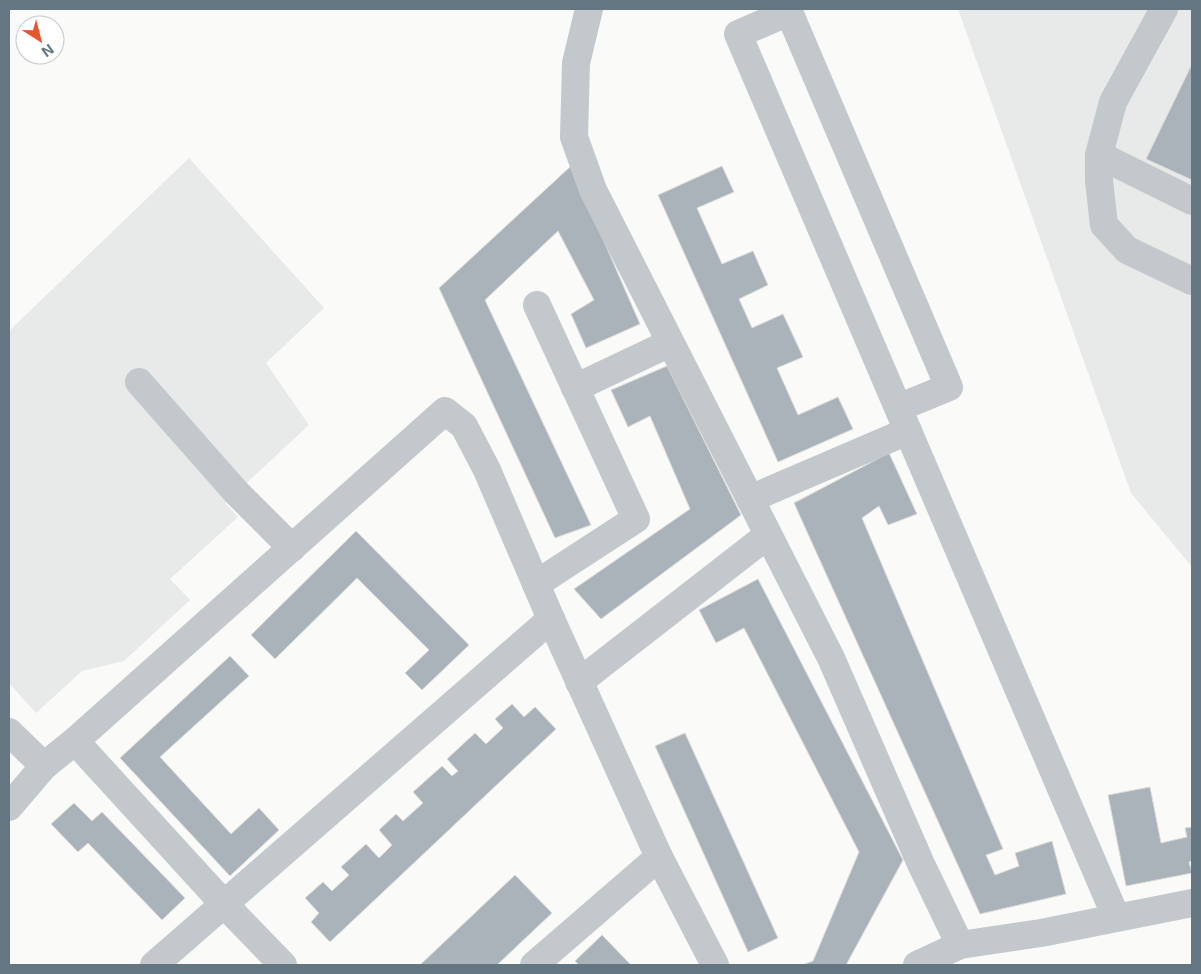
<svg xmlns="http://www.w3.org/2000/svg" width="1201" height="974" font-family="Inter,sans-serif">
<rect width="100%" height="100%" fill="#fafaf8"/>
<g fill="#e8e9e9">
<path d="M958,9H1192V567L1131,493Z"/>
<path d="M189,158L324,308L266,363L309,425L225,503L238,517L170,579L190,600L124,661L82,671L36,713L9,683V331Z"/>
</g>
<g fill="#aab3b9" stroke="#dcdcda">
<path d="M1192,64V180L1146,159Z"/>
<path d="M571,166L640,324L586,348L571,314L594,300L558,231L485,300L591,525L555,538L439,288Z"/>
<path d="M722,166L734,192L697,208L722,264L753,251L768,285L739,299L752,328L783,314L803,357L777,368L798,415L838,397L853,429L778,462L658,195Z"/>
<path d="M667,366L741,515L601,619L574,589L690,509L650,416L628,427L611,390Z"/>
<path d="M889,453L917,514L888,525L879,506L862,518L1003,849L986,855L995,875L1019,866L1015,853L1052,841L1066,894L980,914L794,503Z"/>
<path d="M356,531L469,645L422,690L405,673L429,650L357,578L275,659L251,635Z"/>
<path d="M758,579L903,860L846,965H802L813,961L859,852L744,628L716,643L699,610Z"/>
<path d="M230,656L249,676L160,757L231,834L259,808L279,830L230,876L120,758Z"/>
<path d="M512,704L524,717L535,707L556,729L330,942L311,922L319,913L305,898L323,882L332,891L349,875L341,867L366,844L379,858L392,845L379,830L396,814L403,821L423,803L413,792L442,766L452,776L458,771L447,759L475,733L486,744L503,728L495,719Z"/>
<path d="M685,733L778,938L748,952L655,746Z"/>
<path d="M1150,787L1161,843L1187,837L1185,828L1192,827V861L1189,862L1192,873L1126,886L1108,795Z"/>
<path d="M74,803L92,821L102,812L185,898L162,920L88,843L78,852L51,824Z"/>
<path d="M515,875L552,913L497,965H420Z"/>
<path d="M602,935L631,965H579L575,961Z"/>
</g>
<g fill="none" stroke-linecap="round" stroke-linejoin="round">
<g stroke="#c3c8cc" stroke-width="28">
<path d="M589,9L576,63L574,137L593,190L831,658L921,864L960,945L1041,933L1192,903"/>
<path d="M1164,9L1113,102L1099,155V181L1104,225L1127,250L1192,281"/>
<path d="M1099,155L1192,201"/>
<path d="M139,382L236,492L292,548"/>
<path d="M575,388L670,343"/>
<path d="M898,408L949,387L789,12L738,34L1116,917"/>
<path d="M750,499L908,431"/>
<path d="M536,584L636,519L537,305"/>
<path d="M579,682L768,535"/>
<path d="M9,732L44,766"/>
<path d="M75,741L224,904L283,965"/>
<path d="M9,807L44,766L75,741L445,411L464,426L487,470L551,619L659,857L715,965"/>
<path d="M154,965L551,619"/>
<path d="M534,965L659,857"/>
<path d="M917,965L960,945"/>
</g>
</g>
<rect width="1201" height="974" fill="none" stroke="#657683" stroke-width="20"/>
<g transform="translate(40 40) rotate(144)"><circle r="24" fill="#ffffff" stroke="#c1c8cd"/>
<path d="M0-4L9 19L0 12L-9 19Z" fill="#e4572e"/>
<text y="-8" font-size="14" font-weight="bold" text-anchor="middle" fill="#657683">N</text>
</g>
</svg>
